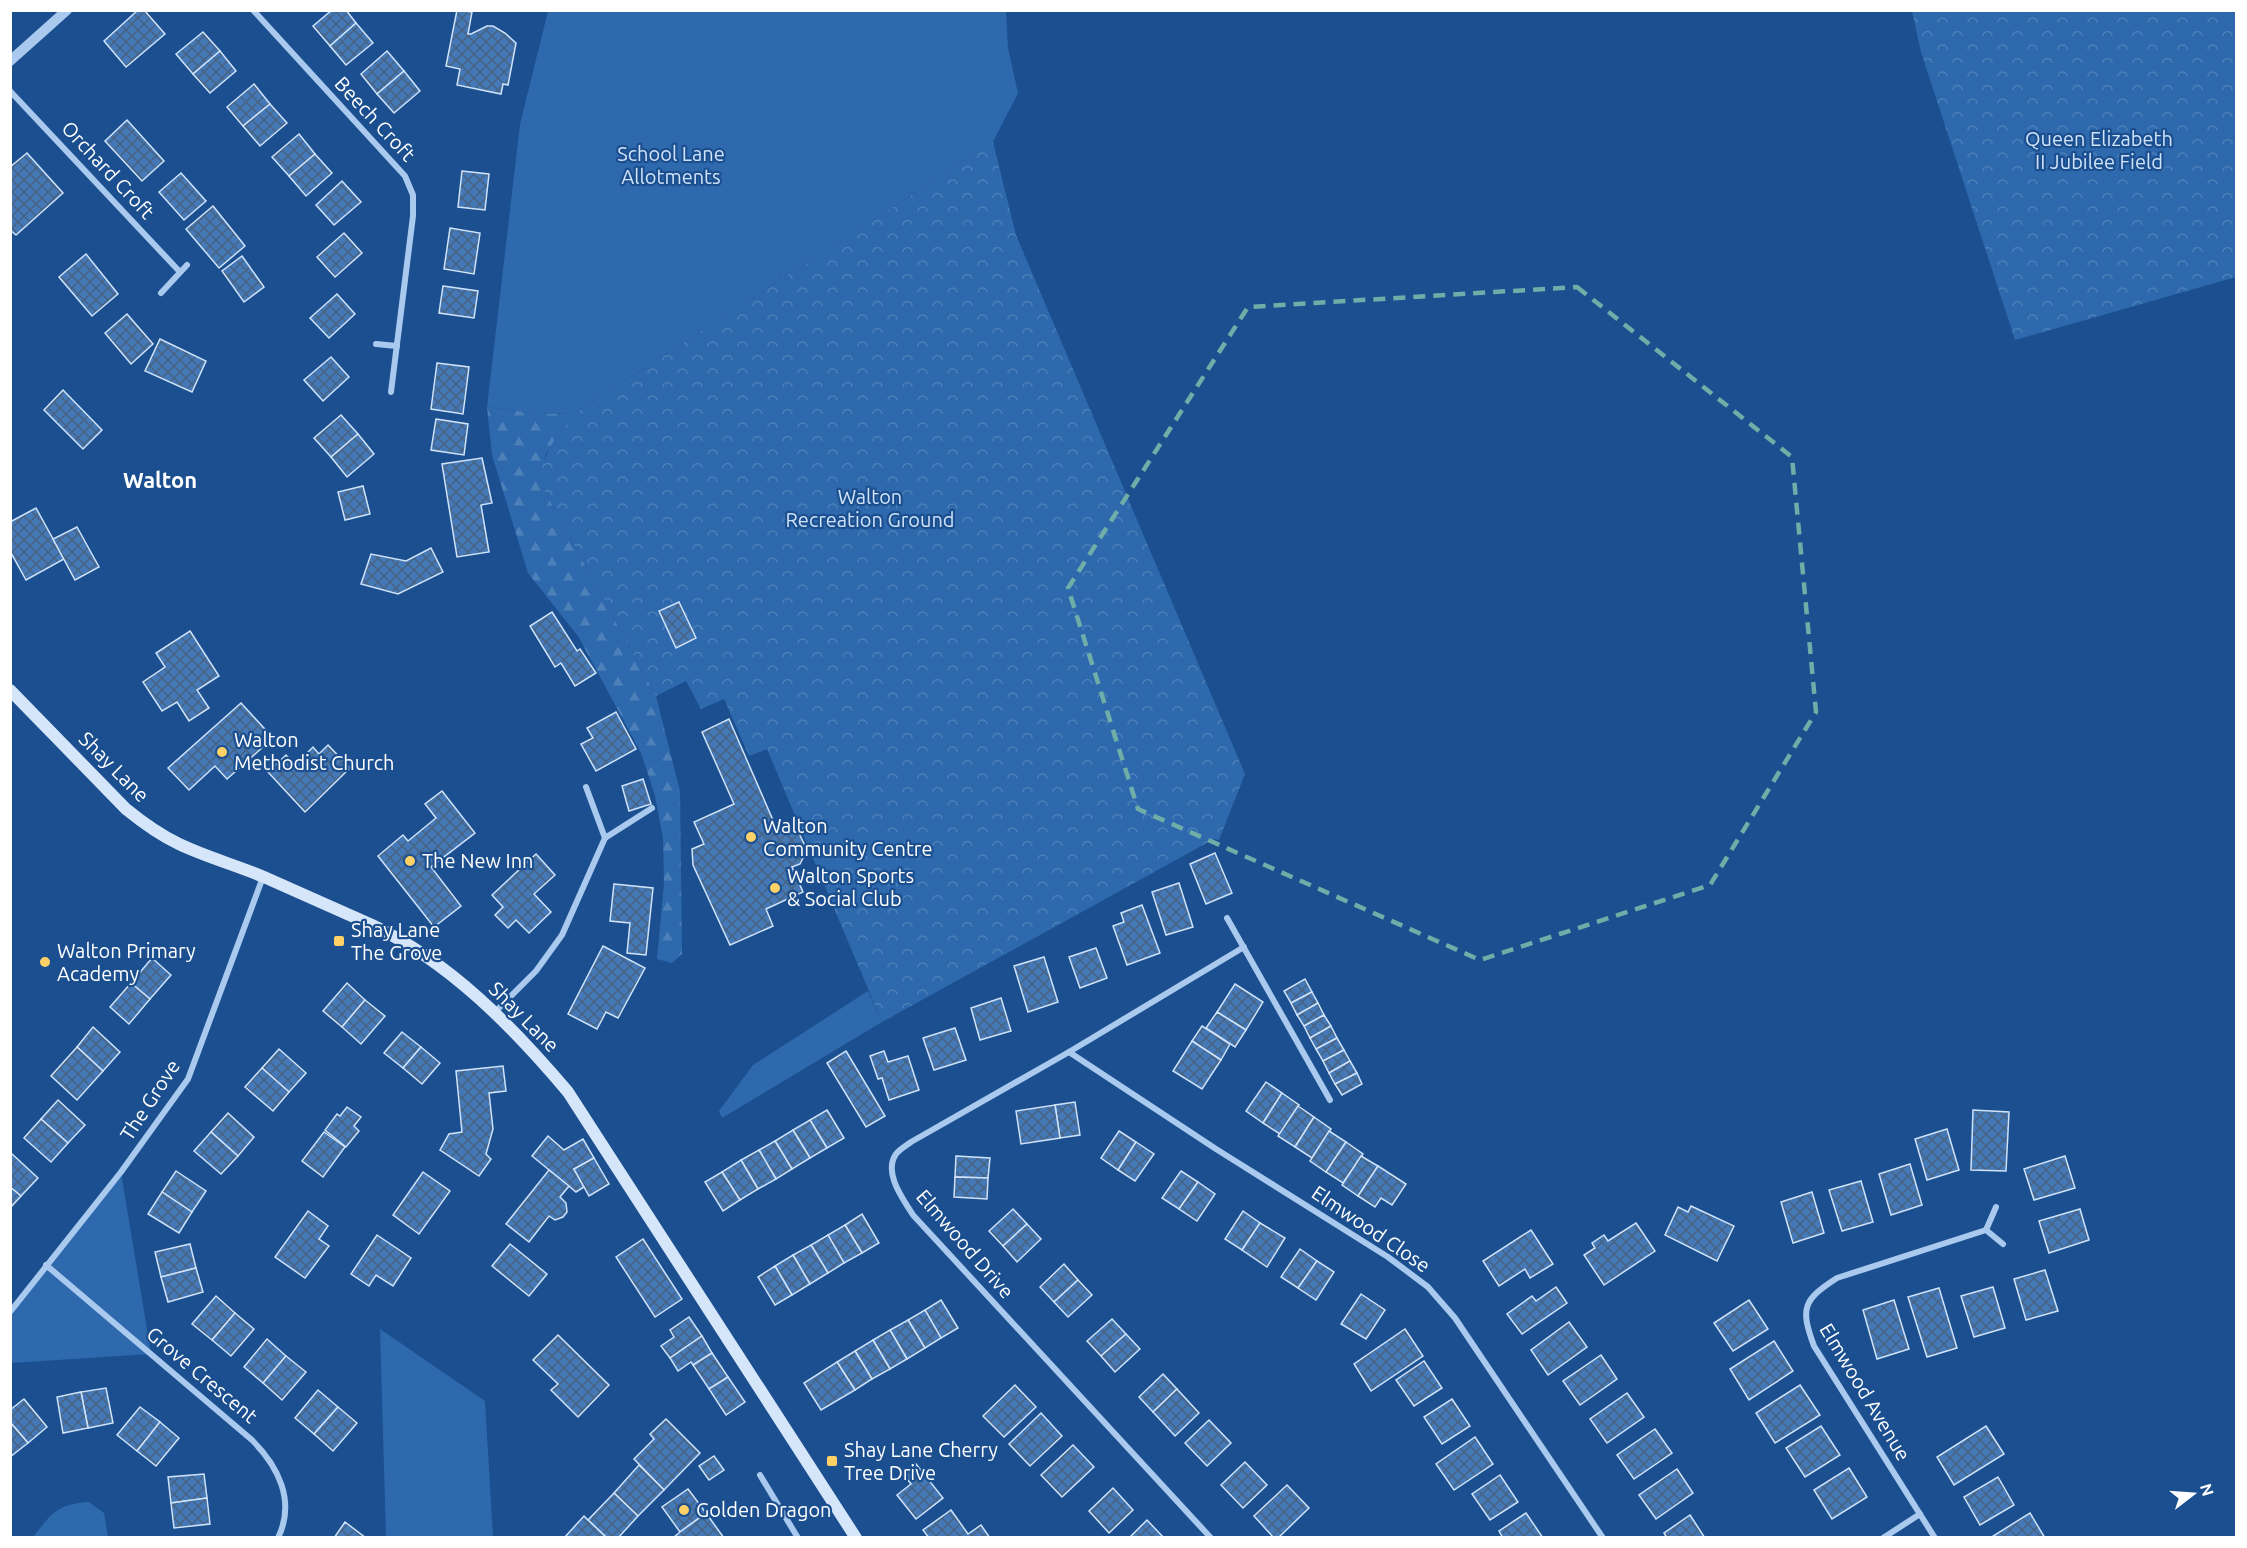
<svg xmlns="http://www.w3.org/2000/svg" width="2247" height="1548" font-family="Ubuntu,sans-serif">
<defs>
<pattern id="forest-firs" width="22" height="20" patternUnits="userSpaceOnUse" patternTransform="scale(1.5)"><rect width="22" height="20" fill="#2e69ad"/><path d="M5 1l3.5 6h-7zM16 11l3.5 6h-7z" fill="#4d80b9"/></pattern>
<pattern id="park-crowns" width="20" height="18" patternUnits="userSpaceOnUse" patternTransform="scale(1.5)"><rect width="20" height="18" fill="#2e69ad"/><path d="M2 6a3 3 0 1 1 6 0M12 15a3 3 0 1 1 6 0" fill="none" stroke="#4d80b9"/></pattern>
<pattern id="building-cross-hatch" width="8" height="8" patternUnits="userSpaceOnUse" patternTransform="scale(1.5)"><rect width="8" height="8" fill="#4478b7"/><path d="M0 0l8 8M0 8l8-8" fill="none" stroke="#486282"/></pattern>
</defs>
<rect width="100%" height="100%" fill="#1b4f8f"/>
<g fill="#2e69ad">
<path d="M548,11H1006L1008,48L1018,93L993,142L575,413L540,414L487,407L520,124Z"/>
<path d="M868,991L882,1022L722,1118L719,1111L753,1065Z"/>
<path d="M121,1172L151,1354L11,1363L10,1312Z"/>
<path d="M380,1329L485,1401L493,1537H386Z"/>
<path d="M89,1502L104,1513L108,1537H33C52,1513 57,1504 89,1502Z"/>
</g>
<path fill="url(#forest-firs)" d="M487,407L540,414L575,413L545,455L542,486L656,696L680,791L682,954L672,963L657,959L664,883L663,838L655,796L641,753L578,636L528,573L492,455Z"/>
<g fill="url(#park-crowns)">
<path d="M1912,11H2236V277L2015,340L1921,52Z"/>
<path d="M993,142L1016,235L1245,774L1219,840L1214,839L882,1022L767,749L749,756L724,699L701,709L686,681L656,696L542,486C539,453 557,438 575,413Z"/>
</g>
<g fill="url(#building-cross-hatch)" stroke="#cfe3fa" stroke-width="1.5">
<path d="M138,10H144L165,34L126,67L104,41Z"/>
<path d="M332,10H346L356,23L330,46L313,26Z"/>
<path d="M457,10L472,12L468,34H471L487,26H493L505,33L516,43L508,85L503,84L501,94L457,85L460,69L446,66Z"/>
<path d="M356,23L373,43L346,65L330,46Z"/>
<path d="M203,32L220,51L193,74L176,54Z"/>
<path d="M220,51L236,71L210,93L193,74Z"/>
<path d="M387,51L404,71L377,94L361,74Z"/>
<path d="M404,71L420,91L394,113L377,94Z"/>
<path d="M254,84L270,104L243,126L227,107Z"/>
<path d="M270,104L287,123L260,146L243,126Z"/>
<path d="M127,120L164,161L142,181L105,141Z"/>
<path d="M299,134L315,154L289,176L272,157Z"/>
<path d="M27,153L63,193L16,235L10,230V167Z"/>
<path d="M315,154L332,173L306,196L289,176Z"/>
<path d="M462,171L489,174L485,210L458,207Z"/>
<path d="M181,173L206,201L184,220L159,192Z"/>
<path d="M342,181L361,202L334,225L316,205Z"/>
<path d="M213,206L245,246L219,268L186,229Z"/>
<path d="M450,228L480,233L474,274L444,269Z"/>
<path d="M344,233L362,253L335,277L317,257Z"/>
<path d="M86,254L118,294L92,316L59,277Z"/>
<path d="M242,256L264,287L244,302L222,271Z"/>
<path d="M443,286L478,291L474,318L439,313Z"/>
<path d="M337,294L355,314L329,338L310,318Z"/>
<path d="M127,314L153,344L131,364L105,333Z"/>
<path d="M160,339L206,361L192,392L145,371Z"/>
<path d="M331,357L349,377L323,401L304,380Z"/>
<path d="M437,363L469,367L463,414L431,409Z"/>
<path d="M63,390L102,430L83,449L44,410Z"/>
<path d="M341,415L358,434L331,457L314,438Z"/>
<path d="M436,419L468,424L464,455L431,450Z"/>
<path d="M358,434L374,454L347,477L331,457Z"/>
<path d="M482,458L492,503L481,505L489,552L457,557L442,464Z"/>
<path d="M363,486L370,514L345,520L338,492Z"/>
<path d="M36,508L64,559L26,580L10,551V522Z"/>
<path d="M77,527L99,567L75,580L53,539Z"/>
<path d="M431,548L443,572L398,594L361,584L371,554L406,561Z"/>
<path d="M679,602L696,638L676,648L659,611Z"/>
<path d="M552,612L577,651L580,649L596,673L575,686L561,663L555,667L530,626Z"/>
<path d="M190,631L219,676L197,690L209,708L189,721L177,702L162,711L143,682L165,667L156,653Z"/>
<path d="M241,703L273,738L227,779L215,766L189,790L168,768Z"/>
<path d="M616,712L636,749L596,771L581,744L593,738L587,728Z"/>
<path d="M729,719L776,827L784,824L797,829L807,850L800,864L792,867L803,892L766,909L773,926L730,945L693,865L692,849L704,844L694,822L734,804L702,732Z"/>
<path d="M328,745L350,768L305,812L268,772L286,755L295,765L313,747L319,754Z"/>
<path d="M643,779L651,804L629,811L622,786Z"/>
<path d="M442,791L475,833L431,867L461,906L434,927L378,856L403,835L408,841L436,818L425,804Z"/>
<path d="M1215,853L1232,893L1206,904L1190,864Z"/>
<path d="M536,854L555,875L534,894L551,912L529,933L516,920L508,928L495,915L503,907L492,895Z"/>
<path d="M1179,883L1193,927L1166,935L1152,892Z"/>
<path d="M614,884L653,888L646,955L627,953L630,923L610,921Z"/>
<path d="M1142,905L1160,953L1127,965L1113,926L1124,922L1121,913Z"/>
<path d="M603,946L645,968L618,1018L606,1012L597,1029L568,1014Z"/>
<path d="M1096,948L1107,978L1080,988L1069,957Z"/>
<path d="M1044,957L1058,1002L1028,1012L1014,966Z"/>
<path d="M152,958L171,975L150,999L131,983Z"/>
<path d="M1305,979L1312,992L1291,1003L1284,991Z"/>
<path d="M131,983L150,999L129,1024L110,1007Z"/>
<path d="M347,983L365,1000L342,1027L323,1011Z"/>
<path d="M1235,984L1263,1002L1246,1030L1217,1012Z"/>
<path d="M1312,992L1318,1003L1297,1015L1291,1003Z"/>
<path d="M1001,998L1011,1031L980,1040L971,1008Z"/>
<path d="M365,1000L385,1016L361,1044L342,1027Z"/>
<path d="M1318,1003L1324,1015L1304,1026L1297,1015Z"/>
<path d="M1217,1012L1246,1030L1235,1047L1206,1028Z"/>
<path d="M1324,1015L1331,1026L1310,1038L1304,1026Z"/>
<path d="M1202,1026L1230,1044L1221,1060L1192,1041Z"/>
<path d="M1331,1026L1337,1038L1316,1049L1310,1038Z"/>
<path d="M93,1027L120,1052L103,1071L77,1047Z"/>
<path d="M955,1028L966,1060L934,1070L923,1038Z"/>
<path d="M402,1032L421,1047L403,1068L384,1053Z"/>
<path d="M1337,1038L1344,1050L1323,1061L1316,1049Z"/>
<path d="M1192,1041L1221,1060L1202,1089L1173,1071Z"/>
<path d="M77,1047L103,1071L77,1100L51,1076Z"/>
<path d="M421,1047L440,1063L422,1084L403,1068Z"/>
<path d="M279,1049L306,1073L289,1092L262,1068Z"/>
<path d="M1344,1050L1350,1061L1329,1073L1323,1061Z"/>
<path d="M846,1051L885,1116L866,1127L827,1063Z"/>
<path d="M884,1051L888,1062L908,1056L919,1090L889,1100L882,1078L878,1079L870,1056Z"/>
<path d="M1350,1061L1357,1073L1335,1084L1329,1073Z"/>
<path d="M503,1066L506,1091L489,1093L493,1129L486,1154L491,1159L479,1176L440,1150L449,1134L462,1132L456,1071Z"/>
<path d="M262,1068L289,1092L273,1111L245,1087Z"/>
<path d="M1357,1073L1362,1084L1342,1095L1335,1084Z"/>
<path d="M1266,1082L1282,1093L1263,1123L1246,1111Z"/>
<path d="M1282,1093L1299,1105L1280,1134L1263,1123Z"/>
<path d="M58,1100L85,1125L68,1143L41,1119Z"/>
<path d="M1075,1102L1080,1135L1060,1138L1055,1105Z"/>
<path d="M1055,1105L1060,1138L1021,1144L1016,1111Z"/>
<path d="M1298,1106L1314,1117L1295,1147L1278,1136Z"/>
<path d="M347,1107L361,1117L354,1126L359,1131L346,1147L325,1130L337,1114L340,1116Z"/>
<path d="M827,1110L844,1138L827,1148L810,1120Z"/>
<path d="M1973,1110L2009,1112L2006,1171L1971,1170Z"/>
<path d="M228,1113L254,1137L238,1156L211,1132Z"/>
<path d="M1314,1117L1331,1129L1312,1158L1295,1147Z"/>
<path d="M41,1119L68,1143L51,1162L24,1138Z"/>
<path d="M810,1120L827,1148L810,1158L793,1130Z"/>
<path d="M1947,1129L1959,1170L1927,1180L1915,1139Z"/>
<path d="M793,1130L810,1158L792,1169L775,1141Z"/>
<path d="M1119,1131L1136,1142L1118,1170L1101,1158Z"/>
<path d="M1329,1131L1346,1142L1326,1172L1310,1161Z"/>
<path d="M211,1132L238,1156L221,1174L194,1151Z"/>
<path d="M324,1132L345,1147L323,1177L302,1161Z"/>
<path d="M548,1136L564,1150L583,1139L594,1158L574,1169L584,1187L576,1192L532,1156Z"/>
<path d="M775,1141L792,1169L776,1179L759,1150Z"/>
<path d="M1136,1142L1154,1154L1135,1181L1118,1170Z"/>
<path d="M1346,1142L1363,1154L1343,1183L1326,1172Z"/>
<path d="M759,1150L776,1179L758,1189L741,1160Z"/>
<path d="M11,1153L38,1178L21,1196L10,1187Z"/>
<path d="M956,1156L990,1158L988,1178L955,1177Z"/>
<path d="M1361,1156L1378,1166L1358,1196L1342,1185Z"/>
<path d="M2065,1156L2075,1188L2034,1200L2024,1169Z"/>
<path d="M594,1158L609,1184L589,1196L574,1169Z"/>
<path d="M741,1160L758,1189L740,1200L722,1172Z"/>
<path d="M1910,1164L1922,1205L1891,1215L1879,1174Z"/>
<path d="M1378,1166L1406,1184L1392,1205L1381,1198L1375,1207L1358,1196Z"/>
<path d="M549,1170L569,1186L560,1197L566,1203L567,1212L563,1217L555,1220L549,1216L529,1242L506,1224Z"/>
<path d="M176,1171L206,1191L192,1212L162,1192Z"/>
<path d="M1181,1171L1198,1182L1179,1209L1162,1198Z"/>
<path d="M423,1172L450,1191L419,1234L393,1215Z"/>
<path d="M722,1172L740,1200L723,1211L705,1182Z"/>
<path d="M955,1177L988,1178L987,1199L954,1197Z"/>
<path d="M1861,1181L1873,1222L1842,1231L1829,1190Z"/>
<path d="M1198,1182L1215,1194L1197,1221L1179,1209Z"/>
<path d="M10,1187L21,1196L10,1208Z"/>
<path d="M162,1192L192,1212L179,1233L148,1214Z"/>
<path d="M1812,1192L1824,1233L1793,1243L1781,1202Z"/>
<path d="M1691,1206L1734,1226L1717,1261L1665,1235L1678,1207L1688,1212Z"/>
<path d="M1013,1209L1027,1224L1003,1246L989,1231Z"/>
<path d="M2080,1209L2089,1240L2049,1253L2039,1221Z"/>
<path d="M308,1211L328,1226L319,1239L329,1246L305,1278L275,1257Z"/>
<path d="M1243,1211L1260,1223L1242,1250L1225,1239Z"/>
<path d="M862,1214L879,1243L862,1253L845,1225Z"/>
<path d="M1260,1223L1285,1238L1267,1267L1242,1250Z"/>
<path d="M1636,1223L1655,1251L1604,1285L1584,1255L1595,1248L1592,1243L1604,1235L1608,1241Z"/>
<path d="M1027,1224L1041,1239L1017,1262L1003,1246Z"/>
<path d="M845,1225L862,1253L844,1263L828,1235Z"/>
<path d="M1531,1230L1553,1264L1530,1278L1525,1269L1499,1286L1483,1261Z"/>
<path d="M377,1235L411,1258L393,1286L376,1275L369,1286L351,1274Z"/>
<path d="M828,1235L844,1263L828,1273L811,1245Z"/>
<path d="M643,1239L682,1299L655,1317L616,1257Z"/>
<path d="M190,1244L196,1268L161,1277L155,1252Z"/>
<path d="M510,1244L547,1274L529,1296L492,1266Z"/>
<path d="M811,1245L828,1273L810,1284L793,1255Z"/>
<path d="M1300,1249L1317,1261L1298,1288L1281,1277Z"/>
<path d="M793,1255L810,1284L792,1295L775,1266Z"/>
<path d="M1317,1261L1334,1272L1316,1300L1298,1288Z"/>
<path d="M1064,1264L1078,1280L1054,1302L1040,1287Z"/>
<path d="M775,1266L792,1295L775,1305L758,1277Z"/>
<path d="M196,1268L203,1292L168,1302L161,1277Z"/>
<path d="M2045,1270L2058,1311L2026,1320L2014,1279Z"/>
<path d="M1078,1280L1092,1295L1068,1317L1054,1302Z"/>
<path d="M1556,1287L1567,1303L1522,1334L1507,1314L1532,1296L1536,1301Z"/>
<path d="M1993,1287L2005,1328L1974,1337L1961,1296Z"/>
<path d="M1939,1288L1957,1348L1927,1357L1908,1297Z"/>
<path d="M1361,1294L1385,1310L1366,1339L1341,1324Z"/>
<path d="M216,1296L235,1313L212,1340L192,1324Z"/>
<path d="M941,1300L958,1328L941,1338L925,1310Z"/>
<path d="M1749,1300L1768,1329L1733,1351L1714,1323Z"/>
<path d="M1894,1300L1909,1349L1877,1359L1863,1310Z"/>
<path d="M925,1310L941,1338L925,1348L908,1320Z"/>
<path d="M235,1313L254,1329L231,1356L212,1340Z"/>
<path d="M689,1317L702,1336L670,1358L661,1346L674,1337L670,1330Z"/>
<path d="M1112,1319L1126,1334L1101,1356L1087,1341Z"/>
<path d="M908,1320L925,1348L907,1359L890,1330Z"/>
<path d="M1569,1322L1587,1347L1548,1375L1531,1350Z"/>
<path d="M1405,1329L1423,1356L1371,1391L1354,1364Z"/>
<path d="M890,1330L907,1359L890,1369L873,1340Z"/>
<path d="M1126,1334L1140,1349L1115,1372L1101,1356Z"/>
<path d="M558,1335L609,1385L578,1417L551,1390L558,1384L533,1360Z"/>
<path d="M702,1336L712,1353L693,1365L691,1362L678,1371L670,1358Z"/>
<path d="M267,1339L286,1356L263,1383L244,1367Z"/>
<path d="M873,1340L890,1369L872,1379L855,1351Z"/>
<path d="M1774,1341L1793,1371L1749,1400L1730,1369Z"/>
<path d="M855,1351L872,1379L855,1390L837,1362Z"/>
<path d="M712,1353L728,1377L709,1389L693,1365Z"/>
<path d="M1601,1355L1617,1379L1580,1405L1563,1381Z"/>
<path d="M286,1356L306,1372L282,1400L263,1383Z"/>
<path d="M1424,1361L1442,1388L1414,1406L1396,1380Z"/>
<path d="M837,1362L855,1390L821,1410L804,1383Z"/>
<path d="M1163,1374L1177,1389L1153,1412L1139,1397Z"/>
<path d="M728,1377L745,1402L726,1415L709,1389Z"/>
<path d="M1015,1385L1036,1407L1004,1437L983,1416Z"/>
<path d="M1800,1385L1820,1415L1775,1443L1756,1413Z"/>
<path d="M106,1388L113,1423L88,1428L81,1392Z"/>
<path d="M1177,1389L1199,1413L1175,1436L1153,1412Z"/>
<path d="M318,1390L338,1407L314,1434L295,1418Z"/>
<path d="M81,1392L88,1428L63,1433L57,1397Z"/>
<path d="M1627,1393L1644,1417L1607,1443L1590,1419Z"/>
<path d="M24,1399L47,1427L28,1443L10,1422V1410Z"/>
<path d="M1452,1399L1470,1426L1442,1444L1424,1417Z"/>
<path d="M140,1407L160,1422L137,1451L117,1435Z"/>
<path d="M338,1407L357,1423L333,1451L314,1434Z"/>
<path d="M1041,1413L1062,1436L1030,1466L1009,1444Z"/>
<path d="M666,1419L700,1453L664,1490L634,1459L654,1439L650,1434Z"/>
<path d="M1209,1420L1231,1443L1207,1466L1185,1443Z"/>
<path d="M10,1422L28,1443L10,1457Z"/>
<path d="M160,1422L179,1438L156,1466L137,1451Z"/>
<path d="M1821,1426L1840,1455L1805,1477L1786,1448Z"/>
<path d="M1986,1426L2004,1454L1954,1485L1937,1457Z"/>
<path d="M1655,1429L1672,1453L1634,1479L1617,1455Z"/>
<path d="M1475,1437L1493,1464L1454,1490L1436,1464Z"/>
<path d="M1073,1445L1094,1467L1062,1497L1041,1475Z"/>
<path d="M714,1456L724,1470L709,1480L699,1466Z"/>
<path d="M1245,1462L1267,1485L1243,1508L1221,1485Z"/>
<path d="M916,1464L943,1498L916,1519L897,1495L911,1484L903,1474Z"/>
<path d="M639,1465L664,1490L638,1516L614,1493Z"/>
<path d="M1849,1468L1867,1497L1832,1519L1814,1490Z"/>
<path d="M1677,1469L1693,1493L1656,1519L1639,1495Z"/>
<path d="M204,1474L207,1498L171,1503L168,1477Z"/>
<path d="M1500,1475L1518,1502L1490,1520L1472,1494Z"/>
<path d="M1998,1477L2014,1505L1980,1525L1964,1497Z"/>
<path d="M1287,1485L1309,1508L1278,1538H1274L1254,1516Z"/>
<path d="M1113,1488L1133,1510L1109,1533L1089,1511Z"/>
<path d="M688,1489L706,1513L680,1532L662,1507Z"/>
<path d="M614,1493L638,1516L618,1538H607L588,1520Z"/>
<path d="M207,1498L210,1524L174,1528L171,1503Z"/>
<path d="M951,1510L968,1534L981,1525L990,1538H929L923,1530Z"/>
<path d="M706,1513L724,1538H673L680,1532Z"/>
<path d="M1526,1513L1543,1538H1503L1499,1531Z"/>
<path d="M2030,1513L2045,1538H1990Z"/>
<path d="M1690,1515L1705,1538H1667L1664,1533Z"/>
<path d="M584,1516L588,1520L607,1538H564Z"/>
<path d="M1147,1520L1164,1538H1129Z"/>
<path d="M345,1522L366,1538H334Z"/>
</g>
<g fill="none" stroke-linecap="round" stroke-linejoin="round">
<g stroke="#a9c9ee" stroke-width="6">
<path d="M253,10L405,176L413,195V216L391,392"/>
<path d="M10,91L180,272"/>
<path d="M161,293L187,265"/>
<path d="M376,344L397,346"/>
<path d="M586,787L605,838L652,808"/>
<path d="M1227,918L1330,1100"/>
<path d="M495,1012L536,971L562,935L605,838"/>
<path d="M1069,1052L1216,1149L1388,1257L1428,1287L1455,1318L1603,1538"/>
<path d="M1996,1207L1986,1230L2003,1244"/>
<path d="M46,1265L252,1440C278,1466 296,1501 278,1538"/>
<path d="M10,1312L121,1172L188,1079L263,877"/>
<path d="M760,1475L798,1538"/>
<path d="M1211,1538L913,1215C903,1199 883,1173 896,1154C900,1149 907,1145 911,1142L1069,1052L1244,947"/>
<path d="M1883,1538L1920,1514"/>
<path d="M1935,1538L1814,1346C1800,1308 1803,1300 1837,1278L1986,1230"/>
</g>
<path stroke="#a9c9ee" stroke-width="10" d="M10,61L67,10"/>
<path stroke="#d6e6fa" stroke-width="12" d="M10,690L126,809C142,822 160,835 179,844C206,857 236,865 264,877C300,893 336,909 372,925C450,962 513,1027 568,1092L856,1538"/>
</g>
<path fill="none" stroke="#6fada8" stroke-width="4.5" stroke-dasharray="12 8" stroke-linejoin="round" d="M1577,287L1792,457L1816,712L1710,885L1480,960L1138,809L1068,588L1248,307Z"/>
<g fill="#ffd166" stroke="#1b4f8f" stroke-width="2">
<circle cx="222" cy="752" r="6"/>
<circle cx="751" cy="837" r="6"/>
<circle cx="410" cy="861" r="6"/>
<circle cx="775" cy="888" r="6"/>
<rect x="333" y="935" width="12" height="12" rx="3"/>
<circle cx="45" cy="962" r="6"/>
<rect x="826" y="1455" width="12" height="12" rx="3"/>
<circle cx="684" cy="1510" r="6"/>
</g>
<g text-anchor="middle" stroke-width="4.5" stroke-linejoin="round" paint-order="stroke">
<g font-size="20" fill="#fff" stroke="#1b4f8f">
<text transform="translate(375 119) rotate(47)" y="7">Beech Croft</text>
<text transform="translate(108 170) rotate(47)" y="7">Orchard Croft</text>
<text transform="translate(114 767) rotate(45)" y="7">Shay Lane</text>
<text transform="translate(524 1017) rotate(45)" y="7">Shay Lane</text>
<text transform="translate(150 1100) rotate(-57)" y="7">The Grove</text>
<text transform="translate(1371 1229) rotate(34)" y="7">Elmwood Close</text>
<text transform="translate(965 1244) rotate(49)" y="7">Elmwood Drive</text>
<text transform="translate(202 1375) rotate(40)" y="7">Grove Crescent</text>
<text transform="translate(1865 1392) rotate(59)" y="7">Elmwood Avenue</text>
</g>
<g font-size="20" fill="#cfe3fa" stroke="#1b4f8f">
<text x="2099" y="146">Queen Elizabeth<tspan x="2099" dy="23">II Jubilee Field</tspan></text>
<text x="671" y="161">School Lane<tspan x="671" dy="23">Allotments</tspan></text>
<text x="870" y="504">Walton<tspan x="870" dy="23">Recreation Ground</tspan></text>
</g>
<g font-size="20" fill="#fff" stroke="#1b4f8f" text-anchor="start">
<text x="234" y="747">Walton<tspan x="234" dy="23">Methodist Church</tspan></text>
<text x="763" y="833">Walton<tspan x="763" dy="23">Community Centre</tspan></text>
<text x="422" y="868">The New Inn</text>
<text x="787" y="883">Walton Sports<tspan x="787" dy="23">&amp; Social Club</tspan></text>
<text x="351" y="937">Shay Lane<tspan x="351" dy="23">The Grove</tspan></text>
<text x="57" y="958">Walton Primary<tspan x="57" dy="23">Academy</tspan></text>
<text x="844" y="1457">Shay Lane Cherry<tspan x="844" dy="23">Tree Drive</tspan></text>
<text x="696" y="1517">Golden Dragon</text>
</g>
<g font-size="22" font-weight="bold" fill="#fff" stroke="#1b4f8f">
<text x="160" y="488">Walton</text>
</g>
</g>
<rect width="2247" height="1548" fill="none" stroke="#ffffff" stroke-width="24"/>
<g transform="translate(2193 1494) rotate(73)" stroke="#1b4f8f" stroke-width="4.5" paint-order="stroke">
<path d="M0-4.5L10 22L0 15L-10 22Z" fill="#ffffff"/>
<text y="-9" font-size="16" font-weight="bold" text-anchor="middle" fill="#ffffff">N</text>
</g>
</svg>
